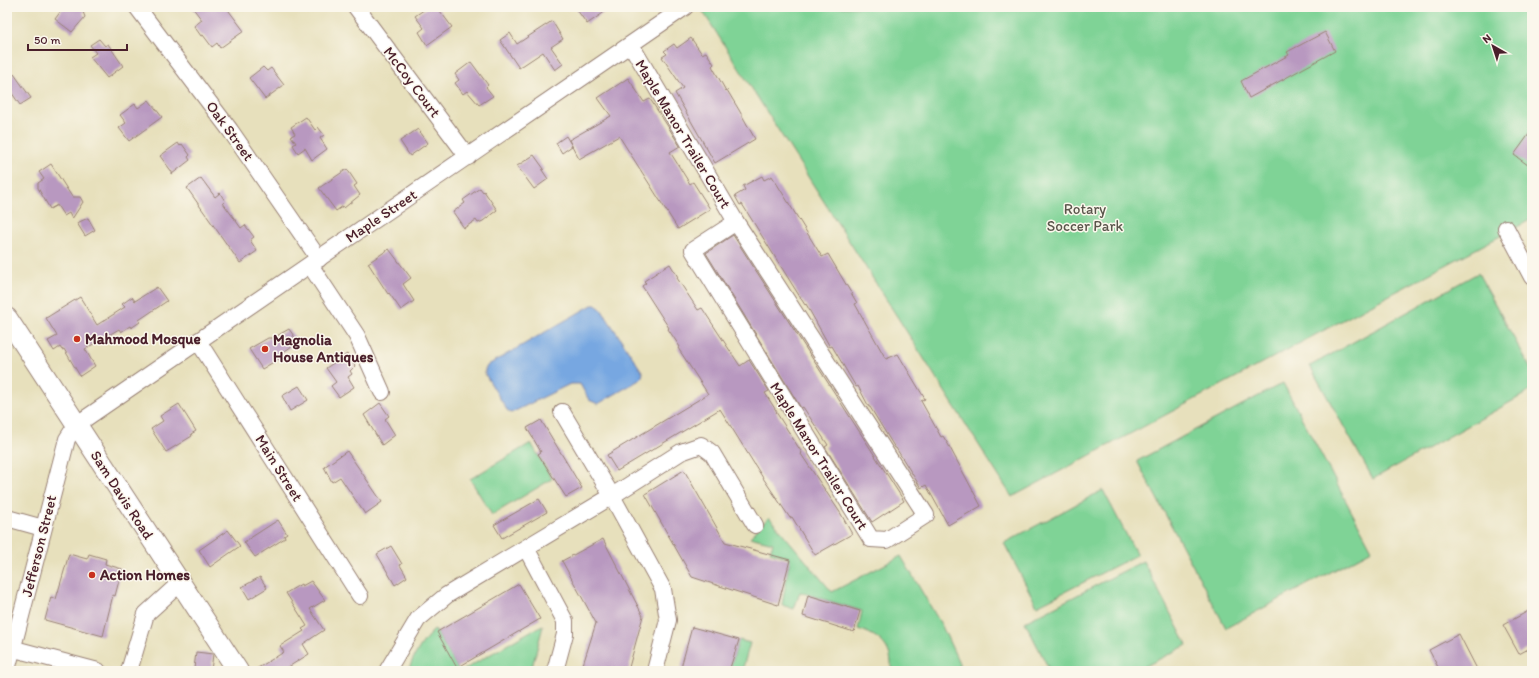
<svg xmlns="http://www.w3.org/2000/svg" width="1539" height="678" font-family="Itim,sans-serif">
<rect width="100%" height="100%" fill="#fbf7ec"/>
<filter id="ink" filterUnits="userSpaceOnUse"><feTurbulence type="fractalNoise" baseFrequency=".025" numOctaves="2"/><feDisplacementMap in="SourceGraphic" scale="8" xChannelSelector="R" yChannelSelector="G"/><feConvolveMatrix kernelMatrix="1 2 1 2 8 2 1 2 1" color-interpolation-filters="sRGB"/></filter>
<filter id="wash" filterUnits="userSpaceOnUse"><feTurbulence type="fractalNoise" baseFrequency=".012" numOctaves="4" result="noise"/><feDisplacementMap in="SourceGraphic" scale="16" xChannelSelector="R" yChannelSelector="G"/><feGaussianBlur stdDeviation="0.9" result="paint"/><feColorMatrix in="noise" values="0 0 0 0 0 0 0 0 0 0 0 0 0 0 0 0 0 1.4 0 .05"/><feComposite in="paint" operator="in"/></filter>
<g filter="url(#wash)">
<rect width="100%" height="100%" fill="#e7e0bc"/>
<g fill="#7fd396" stroke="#647960">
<path d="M700,7H1532V219L1012,497Z"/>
<path d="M1478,273L1532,371V390L1373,479L1310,366Z"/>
<path d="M1283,383L1372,550L1226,628L1137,461Z"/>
<path d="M531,443L552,479L492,515L470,479Z"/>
<path d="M1103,490L1137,555L1037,606L1004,543Z"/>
<path d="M769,517L832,592L901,556L942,626L959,663V671H891C893,647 880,636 858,629L862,611L800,592L794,609L782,605L790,558L770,552L773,543L750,537Z"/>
<path d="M1143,561L1187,645L1136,671H1050L1025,622Z"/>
<path d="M543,626L531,671H464L465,669L529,632Z"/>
<path d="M435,629L459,671H408C414,655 422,641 435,629Z"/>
<path d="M739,640L750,643L742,671H729Z"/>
</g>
<path fill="#77a7e1" stroke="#606386" d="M592,305H596L601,309L643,373L641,379L598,404L589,400L580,384H570L511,413L507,410L485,374V369L488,365Z"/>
<g id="blocks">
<g fill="#b898c0">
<path d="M64,7H88L83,12L85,17L72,32L55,19Z"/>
<path d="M192,7H226L244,31L220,48L217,43L212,47L203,35L201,36L194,26L202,20Z"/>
<path d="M428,7H437L452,27L427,45L419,32L424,28L415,16Z"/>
<path d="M575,7H612L587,24Z"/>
<path d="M552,21L563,39L551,47L563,64L555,70L543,52L519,68L500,40L510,33L517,44Z"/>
<path d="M1325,32L1335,51L1249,98L1241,81L1289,55L1287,52Z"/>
<path d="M691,38L702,54L706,52L714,64L712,66L726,91L727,90L739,110L755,139L715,163L675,93L683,88L662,57L667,54L664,51L674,44L677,48Z"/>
<path d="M99,39L105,46L108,44L123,66L107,78L90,57L96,53L90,45Z"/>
<path d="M471,62L488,85L486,87L493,96L479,105L467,91L463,94L455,83L459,80L455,74Z"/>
<path d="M263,67L267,71L271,68L284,85L265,99L249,78Z"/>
<path d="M14,74L31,98L20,105L7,86V80Z"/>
<path d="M628,78L644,102L650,99L667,125L680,146L670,152L690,184L693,182L710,209L678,229L619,136L579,159L569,140L611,116L598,98Z"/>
<path d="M149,100L162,117L129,141L119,128L126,123L120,115L135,104L138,108Z"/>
<path d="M306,117L315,130L318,127L324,135L320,138L327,149L312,160L305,148L298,153L293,145L296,143L291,136L295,134L291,127Z"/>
<path d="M418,129L428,143L410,156L400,141Z"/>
<path d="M1532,130V168L1514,155Z"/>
<path d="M566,136L572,146L562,153L556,143Z"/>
<path d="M178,143L180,146L182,144L190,155L188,157L190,160L172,174V172L160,156Z"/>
<path d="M534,155L544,169L542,170L548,179L534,189L517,166Z"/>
<path d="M51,164L72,197H80L83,202L72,219L69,213L64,216L57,205L50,209L38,188V183L44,179L39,172Z"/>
<path d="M347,169L357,184L354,186L360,195L344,208L343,206L336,211L319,188Z"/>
<path d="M762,176L764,180L772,176L822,257L828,254L857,303L855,304L886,359L898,354L925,399L921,401L941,437L943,436L948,444L981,506L948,525L926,485L921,488L896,448H895L870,407H869L858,386L856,387L832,346L830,347L806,304L805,305L742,204L740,205L735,196L745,190L743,186Z"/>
<path d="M201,178L215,197L220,193L225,201L223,203L241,228L245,225L254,237L250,240L257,251L240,263L187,188Z"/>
<path d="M480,188L483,192L484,191L497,210L483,221L478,223L476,220L464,228L453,212L465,203L463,200Z"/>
<path d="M88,218L95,230L85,236L77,223Z"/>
<path d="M733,235L904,501L872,522L825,447L828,445L803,407L801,408L706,253Z"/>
<path d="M389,249L411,278L403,284L414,301L401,310L389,293L388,294L368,263Z"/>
<path d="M670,264L678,277L677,278L698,310L702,308L740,366L749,360L769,391L765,393L777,412H776L802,453L801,454L841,514L852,534L815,555L792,517L790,518L763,478L720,409L617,471L607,455L708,394L678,348L680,347L668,329L669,328L642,286L646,283L644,281Z"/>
<path d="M157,287L167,301L139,320L140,322L131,328L130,326L121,332L119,329L85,349L95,366L80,376L64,349L62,350L60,347L54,351L48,341L57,336L46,318L80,297L97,325L125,307L122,304L132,297L135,301Z"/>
<path d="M289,329L298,342L279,355L280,358L262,369L249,349L268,338H273Z"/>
<path d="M347,354L355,366L350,371L352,374L348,377L354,387L339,397L331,386L336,382L326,368Z"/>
<path d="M299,386L308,400L290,411L282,396Z"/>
<path d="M380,403L389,416L385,419L395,435L382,445L364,415Z"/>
<path d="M179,404L196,431L191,434L192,436L166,452L151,429L163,421L160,416Z"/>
<path d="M541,420L582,488L566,497L538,454L541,452L527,428Z"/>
<path d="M347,451L382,502L365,514L340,477L332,482L324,467Z"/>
<path d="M684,470L725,542L790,560L778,605L692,577L645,494Z"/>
<path d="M539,499L547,512L502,538L494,525Z"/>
<path d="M278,520L287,534L284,536L285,538L255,557L244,542Z"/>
<path d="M228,530L240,546L210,567L199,550Z"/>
<path d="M603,539L643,616L628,671H581L596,623L562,561Z"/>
<path d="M391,546L402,564L400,565L407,577L395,585L377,554Z"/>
<path d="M69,554L87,559L89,554L106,559L105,564L122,569L115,596L113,595L103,636L45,620L51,597L56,599Z"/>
<path d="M260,577L267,588L249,599L242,587Z"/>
<path d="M311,581L325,600L310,609L324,630L303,644L309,654L282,671H253L284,652L280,646L304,631L302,629L307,626L286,593L301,584L302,586Z"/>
<path d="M519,584L540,619L457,668L437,632Z"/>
<path d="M808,595L860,611L854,632L803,616Z"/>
<path d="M1532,609V647L1519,654L1503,625Z"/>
<path d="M692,627L739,640L729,671H680Z"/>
<path d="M1459,634L1478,671H1440L1429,650Z"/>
<path d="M196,652L213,654L211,671L194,669Z"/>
</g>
</g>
</g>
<g filter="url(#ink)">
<use href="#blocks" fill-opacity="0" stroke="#988074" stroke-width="1"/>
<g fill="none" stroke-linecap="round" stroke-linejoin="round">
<g stroke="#988074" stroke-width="18">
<g id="minor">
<path d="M137,7L230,130L319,259"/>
<path d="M356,7L468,157"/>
<path d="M631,45L736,222"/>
<path d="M736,222L926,515L887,540L871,539L693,250Z"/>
<path d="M1506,228L1532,277"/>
<path d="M310,265L357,336L382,392"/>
<path d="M198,341L360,596"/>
<path d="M562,412L612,496L663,589L668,620L655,671"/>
<path d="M7,518L43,528"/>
<path d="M526,548L565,621V634L555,671"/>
<path d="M7,647L98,671"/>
<path d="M7,670L67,439L76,425L685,7"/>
<path d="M129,671L146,614L180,583"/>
<path d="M387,671L418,619L447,595L612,496L681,452L701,445L712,453L755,525"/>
</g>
</g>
<g stroke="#988074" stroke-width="22">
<path id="tertiary" d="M7,318L238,671"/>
</g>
<use href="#minor" stroke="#fff" stroke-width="16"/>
<use href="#tertiary" stroke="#fff" stroke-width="20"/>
</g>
</g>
<g fill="#c8321e" stroke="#fbf7ec" stroke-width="1.5">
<circle cx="77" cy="339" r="4"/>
<circle cx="265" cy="349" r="4"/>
<circle cx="92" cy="575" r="4"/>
</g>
<g text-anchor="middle" stroke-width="3" stroke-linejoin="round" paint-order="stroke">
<g font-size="15" fill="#4a1f2b" stroke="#fbf7ec">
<text transform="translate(412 82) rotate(53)" y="5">McCoy Court</text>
<text transform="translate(230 131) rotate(54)" y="5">Oak Street</text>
<text transform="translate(683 134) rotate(59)" y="5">Maple Manor Trailer Court</text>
<text transform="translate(381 216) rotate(-34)" y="5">Maple Street</text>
<text transform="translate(819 456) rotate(58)" y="5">Maple Manor Trailer Court</text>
<text transform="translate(279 468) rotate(58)" y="5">Main Street</text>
<text transform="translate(122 495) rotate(57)" y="5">Sam Davis Road</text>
<text transform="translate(39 546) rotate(-76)" y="5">Jefferson Street</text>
</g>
<g font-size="15" fill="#5a554b" stroke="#fbf7ec">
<text x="1085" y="214">Rotary<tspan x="1085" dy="17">Soccer Park</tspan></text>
</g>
<g font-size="15" font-weight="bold" fill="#4a1f2b" stroke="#fbf7ec" text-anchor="start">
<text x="85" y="344">Mahmood Mosque</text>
<text x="273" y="345">Magnolia<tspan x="273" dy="17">House Antiques</tspan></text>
<text x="100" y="580">Action Homes</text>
</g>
</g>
<rect width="1539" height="678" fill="none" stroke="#fbf7ec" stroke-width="24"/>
<g transform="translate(1493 46) rotate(321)" stroke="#fbf7ec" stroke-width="3" paint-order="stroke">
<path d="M0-3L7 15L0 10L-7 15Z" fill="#4a1f2b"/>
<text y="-6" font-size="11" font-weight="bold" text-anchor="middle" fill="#4a1f2b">N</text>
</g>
<path d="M28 44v6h99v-6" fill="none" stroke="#4a1f2b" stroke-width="2"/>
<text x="34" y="44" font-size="12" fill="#4a1f2b" stroke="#fbf7ec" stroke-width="3" paint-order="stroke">50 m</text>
</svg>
